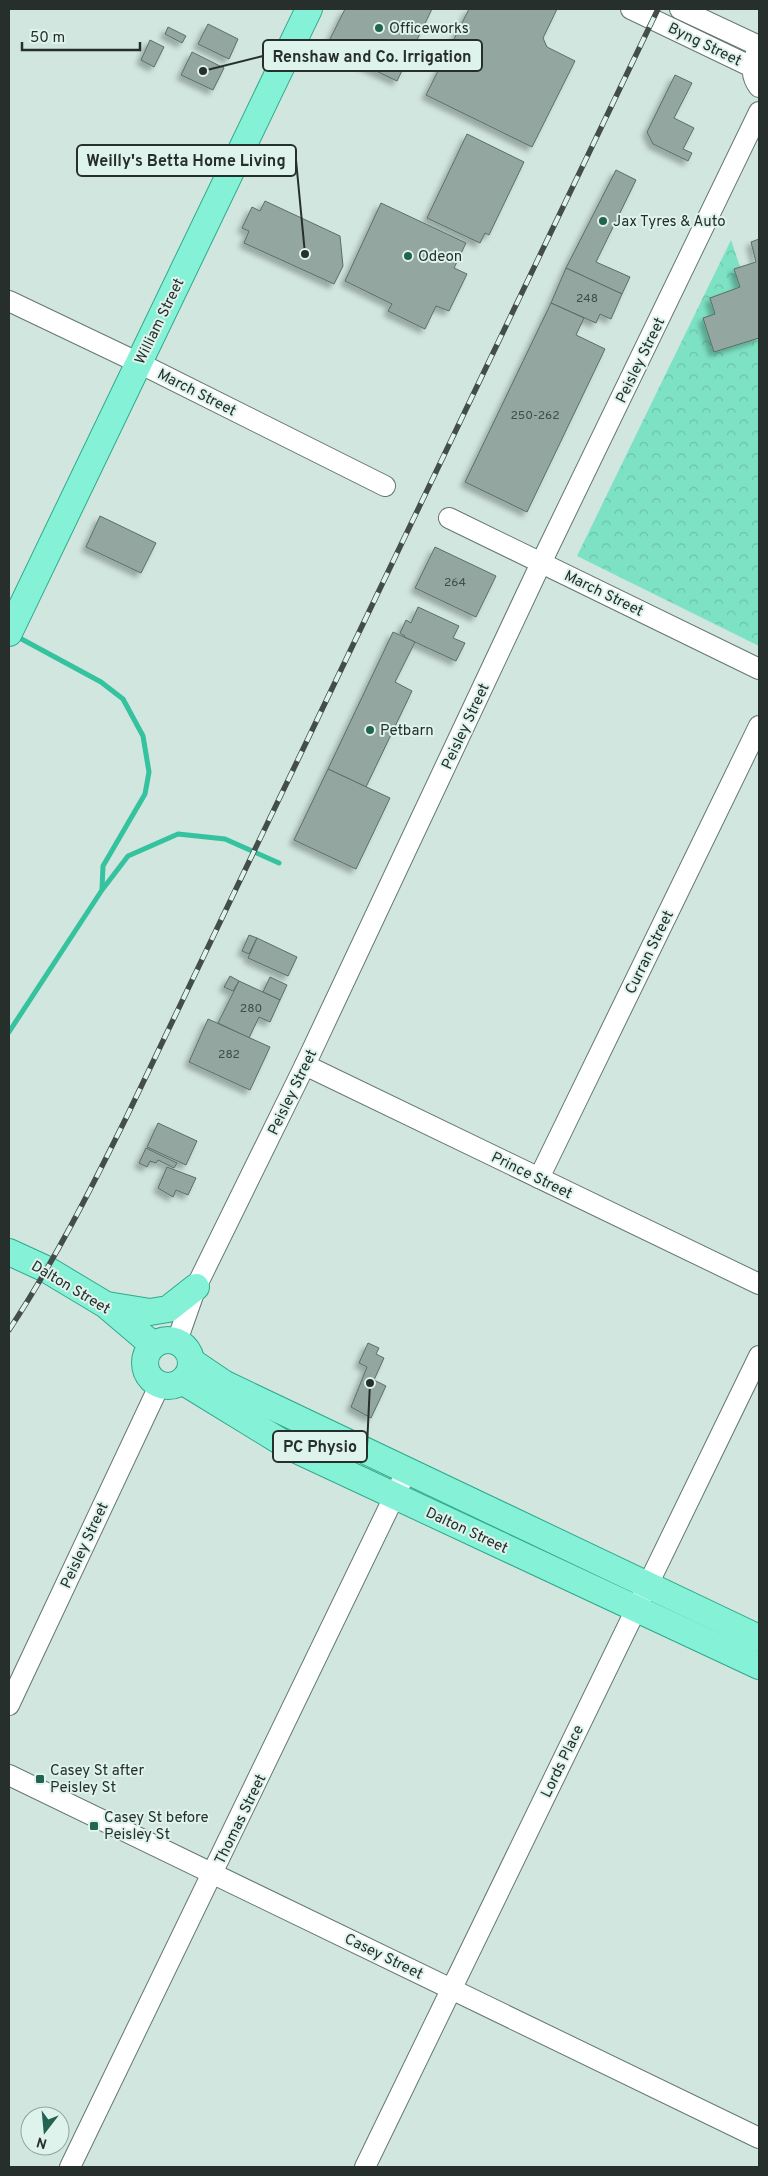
<svg xmlns="http://www.w3.org/2000/svg" width="768" height="2176" font-family="Overpass,sans-serif">
<defs>
<pattern id="park-crowns" width="20" height="18" patternUnits="userSpaceOnUse" patternTransform="scale(1.25)"><rect width="20" height="18" fill="#7de2c3"/><path d="M2 6a3 3 0 1 1 6 0M12 15a3 3 0 1 1 6 0" fill="none" stroke="#6cc2a8"/></pattern>
<filter id="shadow"><feDropShadow dx="-4.5" dy="4.5" stdDeviation="2.5" flood-color="#0004"/></filter>
</defs>
<rect width="100%" height="100%" fill="#d1e6de"/>
<path fill="url(#park-crowns)" d="M731,240L759,323V646L577,556Z"/>
<g fill="none" stroke-linecap="round" stroke-linejoin="round">
<g stroke="#35c29e" stroke-width="5">
<path d="M16,636L101,682L123,699L143,736L149,772L145,794L103,866L102,889"/>
<path d="M9,1032L102,890L128,856L178,834L225,839L279,863"/>
</g>
</g>
<g fill="#93a69f" stroke="#5b6e67" filter="url(#shadow)">
<path d="M345,9H432L397,81L326,47Z"/>
<path d="M469,9H557L543,38L547,47L575,61L532,147L426,95Z"/>
<path d="M208,24L238,39L229,59L198,44Z"/>
<path d="M168,27L186,36L182,43L165,34Z"/>
<path d="M150,40L164,47L154,67L141,60Z"/>
<path d="M192,52L224,68L213,90L181,75Z"/>
<path d="M675,75L692,83L674,118L694,128L683,149L692,153L688,161L653,144L647,132Z"/>
<path d="M467,134L524,162L489,235L485,233L480,243L427,218Z"/>
<path d="M616,170L636,180L596,262L630,277L622,294L566,268Z"/>
<path d="M265,201L340,236L343,266L334,284L244,243L249,231L242,228L252,207L260,211Z"/>
<path d="M381,203L466,243L454,268L467,274L449,311L436,306L425,329L388,311L392,304L345,281Z"/>
<path d="M759,239V338L714,352L703,318L715,314L710,298L740,287L734,269L756,262L751,242Z"/>
<path d="M566,268L622,294L611,319L600,314L596,323L551,303Z"/>
<path d="M551,303L584,318L576,335L605,349L527,512L465,482Z"/>
<path d="M100,516L156,543L141,573L86,547Z"/>
<path d="M435,547L496,576L476,617L415,588Z"/>
<path d="M418,607L459,626L453,638L465,643L456,661L404,637L405,636L400,633L406,620L411,623Z"/>
<path d="M393,632L415,642L395,682L412,691L366,787L328,769Z"/>
<path d="M328,769L390,798L356,869L294,840Z"/>
<path d="M249,935L257,938L249,954L242,951Z"/>
<path d="M257,938L297,957L288,976L248,958Z"/>
<path d="M230,976L239,981L233,991L224,987Z"/>
<path d="M270,977L287,985L280,1000L263,992Z"/>
<path d="M239,981L280,1000L270,1022L259,1017L249,1038L218,1023Z"/>
<path d="M208,1019L270,1047L250,1090L189,1062Z"/>
<path d="M158,1123L197,1141L186,1165L147,1147Z"/>
<path d="M146,1148L177,1163L174,1168L158,1160L156,1163L150,1161L147,1167L139,1163Z"/>
<path d="M167,1167L196,1178L188,1195L176,1190L173,1197L158,1188Z"/>
<path d="M368,1343L379,1348L376,1354L384,1358L374,1380L386,1386L371,1418L351,1407L367,1367L359,1363Z"/>
</g>
<g fill="none" stroke-linecap="round" stroke-linejoin="round">
<g stroke="#647770" stroke-width="22">
<g id="minor">
<path d="M631,9L752,67"/>
<path d="M680,9L759,46"/>
<path d="M756,54C751,65 751,77 759,87"/>
<path d="M9,301L139,363L385,486"/>
<path d="M449,518L759,669"/>
<path d="M305,1065L759,1284"/>
<path d="M539,1178L759,726"/>
<path d="M177,1341L196,1287L305,1065L541,563L759,112"/>
<path d="M9,1705L160,1384"/>
<path d="M9,1775L759,2138"/>
<path d="M70,2167L407,1470"/>
<path d="M365,2167L759,1356"/>
</g>
</g>
<g stroke="#2fa98b" stroke-width="28">
<g id="major">
<path d="M9,633L309,9"/>
<path d="M9,1252L46,1269L106,1305L153,1345"/>
<path d="M107,1305L150,1312L168,1309L196,1287"/>
<circle cx="168" cy="1363" r="23"/>
<path d="M191,1361L225,1384L759,1638"/>
<path d="M182,1381L288,1446L759,1666"/>
</g>
</g>
<use href="#minor" stroke="#fff" stroke-width="20"/>
<use href="#major" stroke="#85f2d7" stroke-width="26"/>
<g stroke="#434d4a" stroke-width="5.5">
<path id="rail" d="M9,1330C54,1262 91,1189 127,1116L658,9"/>
</g>
<use href="#rail" stroke="#def3eb" stroke-width="4" stroke-dasharray="11" stroke-linecap="butt"/>
</g>
<g fill="#226351" stroke="#def3eb" stroke-width="2">
<circle cx="379" cy="28" r="5"/>
<circle cx="603" cy="221" r="5"/>
<circle cx="408" cy="256" r="5"/>
<circle cx="370" cy="730" r="5"/>
<rect x="35" y="1774" width="10" height="10" rx="2.5"/>
<rect x="89" y="1821" width="10" height="10" rx="2.5"/>
</g>
<g text-anchor="middle" stroke-width="4" stroke-linejoin="round" paint-order="stroke">
<g font-size="12" fill="#424d4a">
<text x="587" y="302">248</text>
<text x="535" y="419">250-262</text>
<text x="455" y="586">264</text>
<text x="251" y="1012">280</text>
<text x="229" y="1058">282</text>
</g>
<g font-size="15" fill="#272f2d" stroke="#def3eb" text-anchor="start">
<text x="389" y="33">Officeworks</text>
<text x="613" y="226">Jax Tyres &amp; Auto</text>
<text x="418" y="261">Odeon</text>
<text x="380" y="735">Petbarn</text>
<text x="50" y="1775">Casey St after<tspan x="50" dy="17">Peisley St</tspan></text>
<text x="104" y="1822">Casey St before<tspan x="104" dy="17">Peisley St</tspan></text>
</g>
<g font-size="15" fill="#272f2d" stroke="#def3eb">
<text transform="translate(705 44) rotate(26)" y="5">Byng Street</text>
<text transform="translate(159 321) rotate(-64)" y="5">William Street</text>
<text transform="translate(640 360) rotate(-64)" y="5">Peisley Street</text>
<text transform="translate(197 392) rotate(27)" y="5">March Street</text>
<text transform="translate(604 593) rotate(26)" y="5">March Street</text>
<text transform="translate(465 726) rotate(-65)" y="5">Peisley Street</text>
<text transform="translate(649 952) rotate(-64)" y="5">Curran Street</text>
<text transform="translate(292 1092) rotate(-64)" y="5">Peisley Street</text>
<text transform="translate(532 1175) rotate(26)" y="5">Prince Street</text>
<text transform="translate(71 1287) rotate(31)" y="5">Dalton Street</text>
<text transform="translate(467 1530) rotate(25)" y="5">Dalton Street</text>
<text transform="translate(84 1545) rotate(-65)" y="5">Peisley Street</text>
<text transform="translate(562 1761) rotate(-64)" y="5">Lords Place</text>
<text transform="translate(240 1819) rotate(-64)" y="5">Thomas Street</text>
<text transform="translate(384 1956) rotate(26)" y="5">Casey Street</text>
</g>
</g>
<path fill="none" stroke="#272f2d" stroke-width="2" d="M203 71L263 56M305 254L296 160M370 1383L367 1446"/>
<g fill="#272f2d" stroke="#def3eb" stroke-width="2">
<circle cx="203" cy="71" r="5"/>
<circle cx="305" cy="254" r="5"/>
<circle cx="370" cy="1383" r="5"/>
</g>
<g fill="#def3eb" stroke="#272f2d" stroke-width="2">
<rect x="263" y="40" width="219" height="31" rx="5"/>
<rect x="77" y="145" width="219" height="31" rx="5"/>
<rect x="273" y="1431" width="94" height="31" rx="5"/>
</g>
<g font-size="16" text-anchor="middle" font-weight="bold" fill="#272f2d">
<text x="372" y="62">Renshaw and Co. Irrigation</text>
<text x="186" y="166">Weilly's Betta Home Living</text>
<text x="320" y="1452">PC Physio</text>
</g>
<rect width="768" height="2176" fill="none" stroke="#272f2d" stroke-width="20"/>
<g transform="translate(45 2131) rotate(196)"><circle r="24" fill="#def3eb" stroke="#95a59f"/>
<path d="M0-4L9 19L0 12L-9 19Z" fill="#226351"/>
<text y="-8" font-size="14" font-weight="bold" text-anchor="middle" fill="#272f2d">N</text>
</g>
<path d="M22 42v8h118v-8" fill="none" stroke="#272f2d" stroke-width="2.5"/>
<text x="30" y="42" font-size="15" fill="#272f2d" stroke="#def3eb" stroke-width="4" paint-order="stroke">50 m</text>
</svg>
